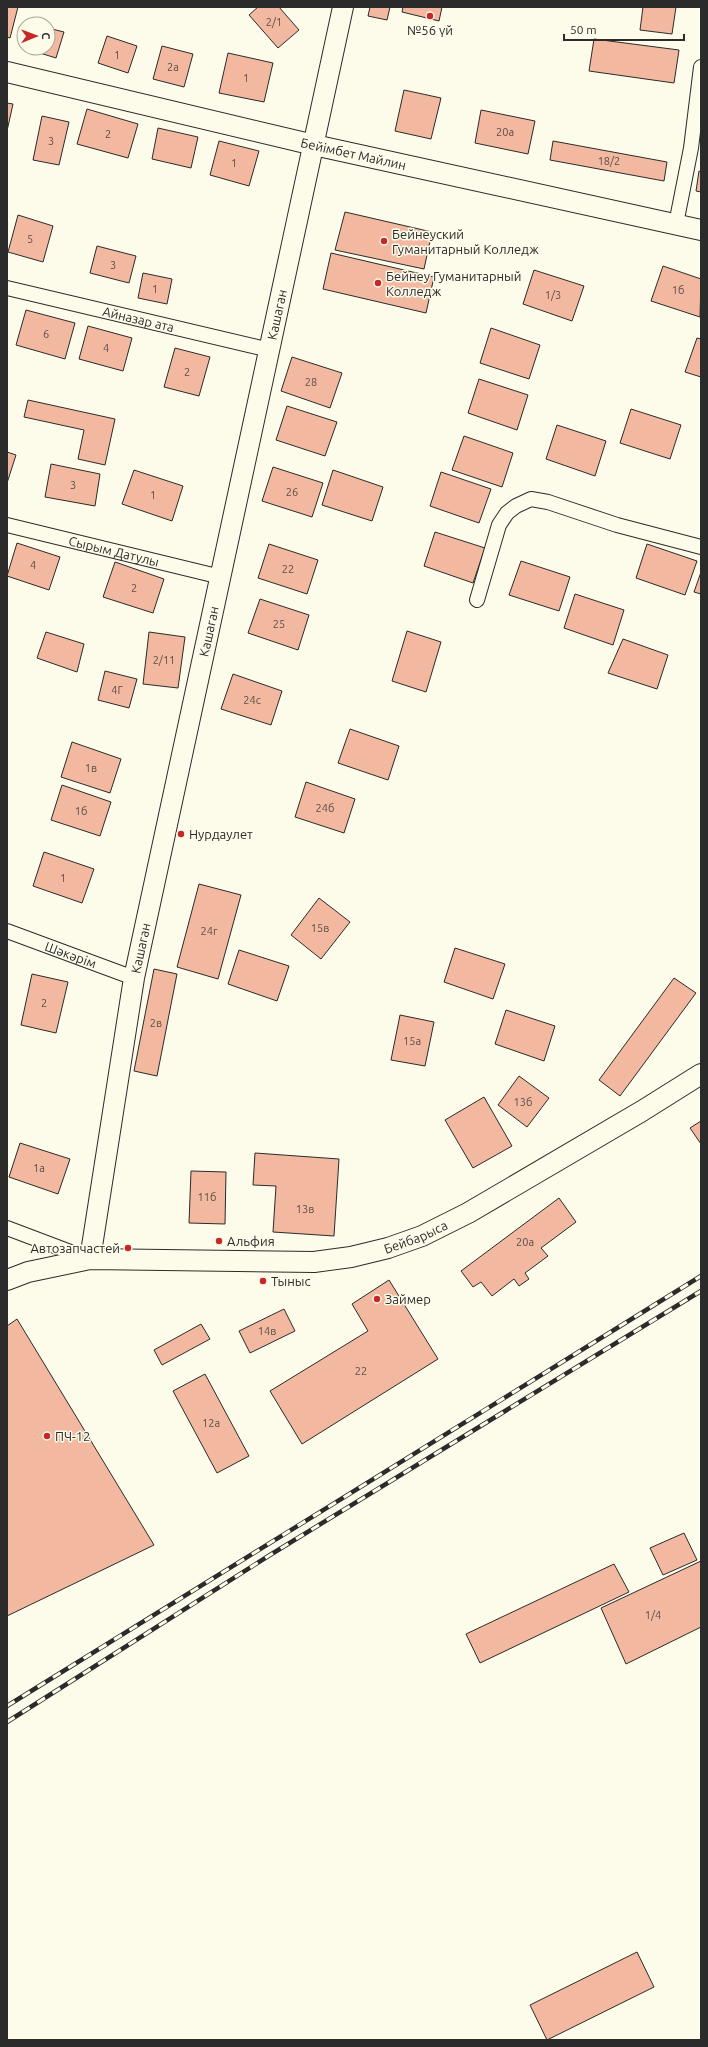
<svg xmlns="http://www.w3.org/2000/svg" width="708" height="2047" font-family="Ubuntu,sans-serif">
<rect width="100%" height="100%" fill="#fdfbea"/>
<g fill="#f2b8a0" stroke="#2b2b2b">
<path d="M7,7H18L10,38L7,37Z"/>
<path d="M258,7H279L299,30L278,48L249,15Z"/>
<path d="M370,7H390L387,20L368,16Z"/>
<path d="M403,7H442L439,21L402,12Z"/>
<path d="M643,7H676L672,34L640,30Z"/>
<path d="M48,28L64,32L56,58L27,49L48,48Z"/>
<path d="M107,36L137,46L128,73L98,63Z"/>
<path d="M594,39L679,50L674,83L589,71Z"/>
<path d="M162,46L193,54L184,87L153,79Z"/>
<path d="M228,53L273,63L264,102L219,93Z"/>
<path d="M404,90L441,98L431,139L395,131Z"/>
<path d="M7,103L13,104L7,131Z"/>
<path d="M87,109L138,124L128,158L77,144Z"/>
<path d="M481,110L535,121L528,154L475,143Z"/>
<path d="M42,116L69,122L59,165L33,160Z"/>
<path d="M158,128L198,137L191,168L152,159Z"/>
<path d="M219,141L259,151L249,186L210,175Z"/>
<path d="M553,141L667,162L664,181L550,160Z"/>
<path d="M699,171L701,172V192L696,191Z"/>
<path d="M345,212L432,232L424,269L335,250Z"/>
<path d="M18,215L53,226L43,262L8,252Z"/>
<path d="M97,246L136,256L129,283L90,273Z"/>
<path d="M331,253L434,277L426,313L323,289Z"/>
<path d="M663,266L701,279L700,317L651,301Z"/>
<path d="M534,270L584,286L572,321L523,304Z"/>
<path d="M143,273L172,279L167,304L138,298Z"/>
<path d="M26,310L75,323L65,359L16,345Z"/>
<path d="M88,326L132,338L123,371L79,359Z"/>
<path d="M491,328L540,345L529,379L480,363Z"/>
<path d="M697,338L701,339V377L685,372Z"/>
<path d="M175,348L210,357L199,396L164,387Z"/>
<path d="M292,357L342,373L330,408L281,391Z"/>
<path d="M479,379L528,395L517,430L468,413Z"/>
<path d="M28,400L115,419L105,465L78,459L84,430L24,417Z"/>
<path d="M287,406L337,422L325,456L276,440Z"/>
<path d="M631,409L681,425L670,459L620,443Z"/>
<path d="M557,425L606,441L595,476L546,459Z"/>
<path d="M464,436L513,453L502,487L452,470Z"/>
<path d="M7,452L16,455L7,483Z"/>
<path d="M51,464L100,474L95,506L45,497Z"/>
<path d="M273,467L323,483L312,517L262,501Z"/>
<path d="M134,470L183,486L172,521L122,504Z"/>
<path d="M333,470L383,487L372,521L322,505Z"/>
<path d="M441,472L491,489L479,523L430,506Z"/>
<path d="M435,532L485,548L473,583L424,566Z"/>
<path d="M17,543L60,557L49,590L7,576Z"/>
<path d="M269,544L318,560L307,594L258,578Z"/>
<path d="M647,544L697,561L685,595L636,578Z"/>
<path d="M521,561L570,577L559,611L509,595Z"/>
<path d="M115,562L164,579L153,613L103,597Z"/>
<path d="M701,572V594L694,592Z"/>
<path d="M575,594L624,610L613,645L564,628Z"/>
<path d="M260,599L309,615L298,650L248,633Z"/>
<path d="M407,631L441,642L426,692L392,681Z"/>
<path d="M46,632L84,644L77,672L37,658Z"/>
<path d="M149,632L185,637L178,688L143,684Z"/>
<path d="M623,639L668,655L657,689L608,673Z"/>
<path d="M105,671L137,679L129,708L98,700Z"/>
<path d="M233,674L282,691L271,725L221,709Z"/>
<path d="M350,729L399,746L388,780L338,763Z"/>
<path d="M72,742L121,759L110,793L61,777Z"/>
<path d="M306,782L355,799L344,833L295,817Z"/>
<path d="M62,785L111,802L100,836L51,820Z"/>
<path d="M44,852L94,869L82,903L33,886Z"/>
<path d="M199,884L241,895L218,979L177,967Z"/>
<path d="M319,898L350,922L321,959L291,935Z"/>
<path d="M455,948L505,964L493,999L444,982Z"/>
<path d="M239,950L289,966L277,1001L228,984Z"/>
<path d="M154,969L177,974L157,1076L134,1071Z"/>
<path d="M32,974L68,982L56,1033L21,1025Z"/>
<path d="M674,978L696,993L620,1096L599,1080Z"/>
<path d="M506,1010L555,1026L544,1061L495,1044Z"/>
<path d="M400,1015L434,1022L425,1066L391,1060Z"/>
<path d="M519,1076L549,1098L527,1127L498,1105Z"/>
<path d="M484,1097L512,1146L473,1168L445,1120Z"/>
<path d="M701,1121V1144L690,1128Z"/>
<path d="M20,1143L70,1159L58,1194L9,1177Z"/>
<path d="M255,1153L339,1159L334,1236L273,1232L276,1186L253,1185Z"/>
<path d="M191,1171L226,1172L225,1224L189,1223Z"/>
<path d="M559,1198L576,1222L541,1248L548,1256L525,1273L529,1279L519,1286L514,1279L492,1296L481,1282L473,1287L461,1271Z"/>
<path d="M389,1280L438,1359L302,1444L270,1391L368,1331L352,1304Z"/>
<path d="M284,1309L295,1331L250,1353L239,1331Z"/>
<path d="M17,1319L154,1545L7,1616V1326Z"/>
<path d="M201,1324L210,1339L162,1365L154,1350Z"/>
<path d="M205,1374L249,1456L217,1473L173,1391Z"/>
<path d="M684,1533L697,1560L663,1575L650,1548Z"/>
<path d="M701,1561V1627L626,1664L601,1608Z"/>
<path d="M614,1564L629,1592L480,1663L466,1634Z"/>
<path d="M637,1952L654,1987L547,2040L530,2005Z"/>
</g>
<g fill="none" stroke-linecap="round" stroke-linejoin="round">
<g stroke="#2b2b2b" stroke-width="16">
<g id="street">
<path d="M676,224L691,148L701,67"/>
<path id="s1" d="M7,288L270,350"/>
<path id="s2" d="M7,525L221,577"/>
<path d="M477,600L499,525L507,513L516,506L531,499L548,502L617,525L701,547"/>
<path id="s3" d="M7,931L134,978"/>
<path d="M7,1228L89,1259"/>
</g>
</g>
<g stroke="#2b2b2b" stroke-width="22">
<g id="secondary">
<path id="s4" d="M7,72L314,145L701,230"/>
<path id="s5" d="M90,1259L134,978L343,7"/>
<path id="s6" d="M7,1280L28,1272L90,1259L314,1262L351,1257L388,1248L422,1236L468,1213L642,1111L701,1074"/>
</g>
</g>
<use href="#street" stroke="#fdfbea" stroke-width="14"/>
<use href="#secondary" stroke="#fdfbea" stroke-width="20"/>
<g stroke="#2b2b2b" stroke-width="4.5">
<g id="rail">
<path d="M7,1706L701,1276"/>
<path d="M7,1722L270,1555L701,1291"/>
</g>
</g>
<use href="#rail" stroke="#fdfbea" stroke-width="3" stroke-dasharray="9" stroke-linecap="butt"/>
</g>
<g fill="#c62828" stroke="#fdfbea" stroke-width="1.5">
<circle cx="430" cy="16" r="4"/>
<circle cx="384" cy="241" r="4"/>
<circle cx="378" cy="283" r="4"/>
<circle cx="181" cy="834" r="4"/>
<circle cx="219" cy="1241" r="4"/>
<circle cx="128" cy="1248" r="4"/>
<circle cx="263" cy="1281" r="4"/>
<circle cx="377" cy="1299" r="4"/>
<circle cx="47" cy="1436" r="4"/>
</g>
<g text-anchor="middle" stroke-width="3" stroke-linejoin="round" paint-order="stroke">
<g font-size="11" fill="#5d4e48">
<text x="274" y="26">2/1</text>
<text x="117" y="59">1</text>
<text x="173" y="71">2а</text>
<text x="246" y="82">1</text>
<text x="505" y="136">20а</text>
<text x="108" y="138">2</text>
<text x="51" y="145">3</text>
<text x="609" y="165">18/2</text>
<text x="234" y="167">1</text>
<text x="30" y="243">5</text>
<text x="113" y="269">3</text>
<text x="155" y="293">1</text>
<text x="678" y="294">1б</text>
<text x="553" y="299">1/3</text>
<text x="46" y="338">6</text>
<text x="106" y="352">4</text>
<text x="187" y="376">2</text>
<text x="311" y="386">28</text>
<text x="73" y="489">3</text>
<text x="292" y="496">26</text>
<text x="153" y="499">1</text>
<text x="33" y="569">4</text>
<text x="288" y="573">22</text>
<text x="134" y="592">2</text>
<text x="279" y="628">25</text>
<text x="164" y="664">2/11</text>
<text x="117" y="694">4Г</text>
<text x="252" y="704">24с</text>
<text x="91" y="772">1в</text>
<text x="325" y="812">24б</text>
<text x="81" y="815">1б</text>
<text x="63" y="882">1</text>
<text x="320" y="932">15в</text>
<text x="209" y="935">24г</text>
<text x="44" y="1007">2</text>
<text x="156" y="1027">2в</text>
<text x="412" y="1045">15а</text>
<text x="523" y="1106">13б</text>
<text x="39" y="1172">1а</text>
<text x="207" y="1201">11б</text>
<text x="305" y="1213">13в</text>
<text x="525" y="1246">20а</text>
<text x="267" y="1335">14в</text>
<text x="361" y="1375">22</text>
<text x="211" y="1427">12а</text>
<text x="653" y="1619">1/4</text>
</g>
<g font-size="13" fill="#2b2b2b" stroke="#fdfbea" text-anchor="start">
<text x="430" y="35" text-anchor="middle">№56 үй</text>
<text x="392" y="239">Бейнеуский<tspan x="392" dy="15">Гуманитарный Колледж</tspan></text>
<text x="386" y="281">Бейнеу Гуманитарный<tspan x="386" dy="15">Колледж</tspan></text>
<text x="189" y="839">Нурдаулет</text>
<text x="227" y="1246">Альфия</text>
<text x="120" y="1253" text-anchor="end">Автозапчастей</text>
<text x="271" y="1286">Тыныс</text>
<text x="385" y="1304">Займер</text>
<text x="55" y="1441">ПЧ-12</text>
</g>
<g font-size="13" fill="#2b2b2b" stroke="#fdfbea">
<text dy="5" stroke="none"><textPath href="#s4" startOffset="356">Бейімбет Майлин</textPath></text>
<text dy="5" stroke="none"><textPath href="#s5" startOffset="963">Кашаган</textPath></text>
<text dy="5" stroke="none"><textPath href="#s1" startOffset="135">Айназар ата</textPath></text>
<text dy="5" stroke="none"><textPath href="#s2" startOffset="110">Сырым Датулы</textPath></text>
<text dy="5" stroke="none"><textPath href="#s5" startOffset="639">Кашаган</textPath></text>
<text dy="5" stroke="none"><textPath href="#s5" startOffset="315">Кашаган</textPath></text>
<text dy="5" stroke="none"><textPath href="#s3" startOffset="68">Шәкәрім</textPath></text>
<text dy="5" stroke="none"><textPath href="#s6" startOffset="415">Бейбарыса</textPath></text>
</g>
</g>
<rect width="708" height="2047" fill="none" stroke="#2b2b2b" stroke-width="16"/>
<g transform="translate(36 36) rotate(89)"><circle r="19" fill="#fdfbea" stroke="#a9a89e"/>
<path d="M0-3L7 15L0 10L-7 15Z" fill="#c62828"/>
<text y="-6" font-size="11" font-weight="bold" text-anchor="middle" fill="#2b2b2b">С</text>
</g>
<path d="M564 34v6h120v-6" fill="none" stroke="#2b2b2b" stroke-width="2"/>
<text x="570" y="34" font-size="12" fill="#2b2b2b" stroke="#fdfbea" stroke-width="3" paint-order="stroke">50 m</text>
</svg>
